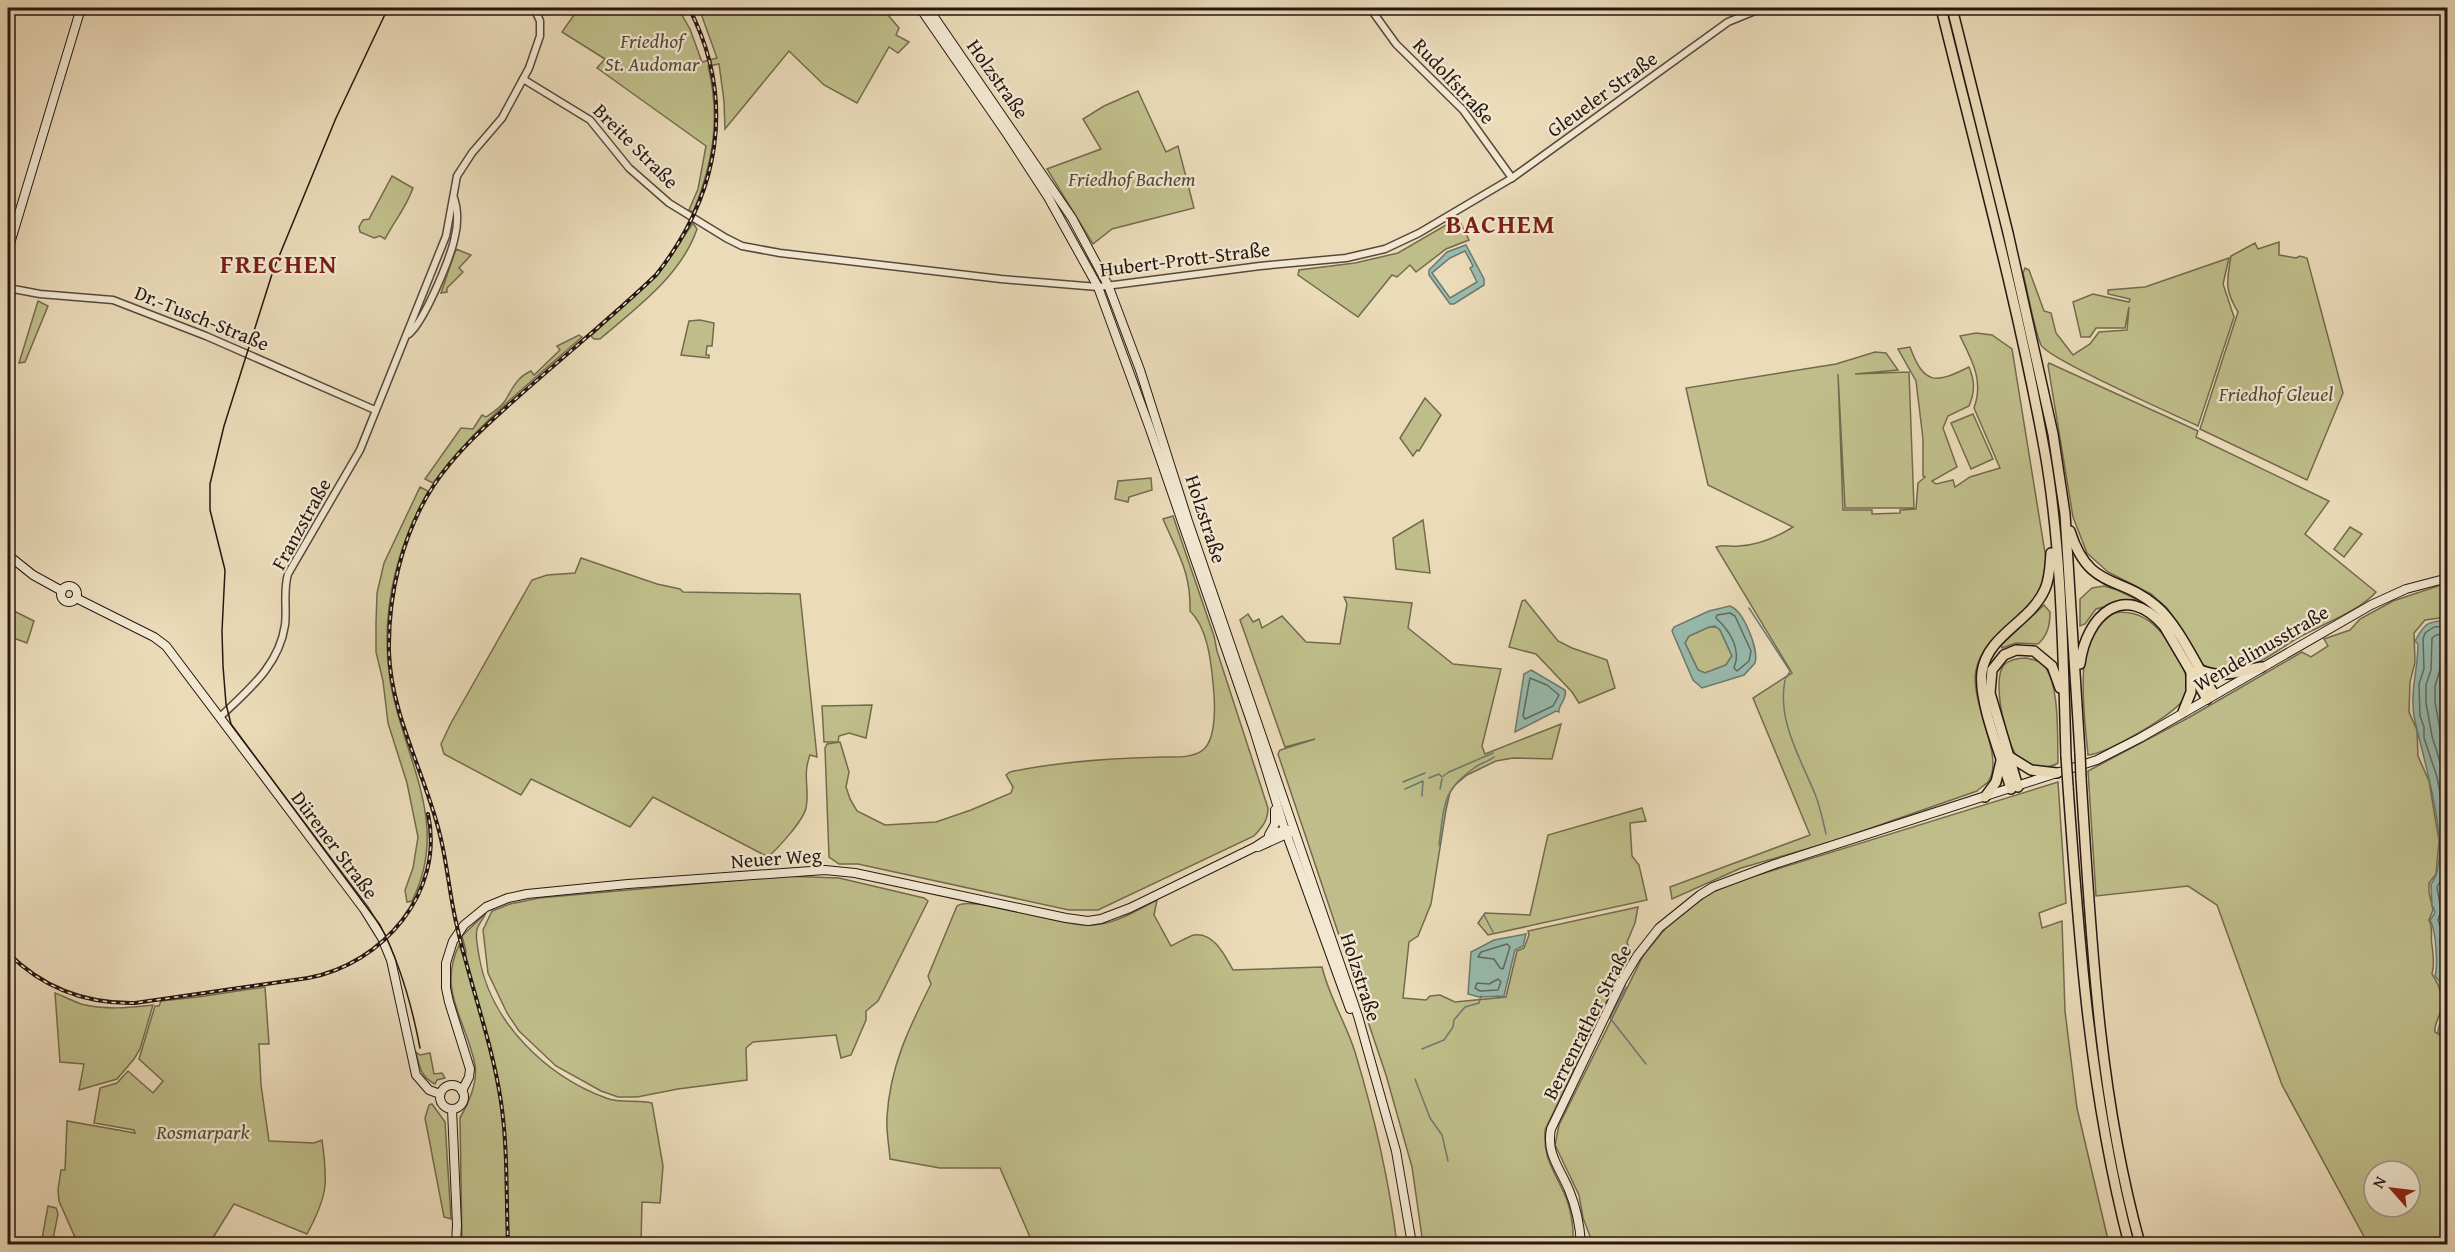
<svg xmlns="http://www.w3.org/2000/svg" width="2455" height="1252" font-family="'Gentium Book Plus',serif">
<rect width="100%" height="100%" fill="#ebdbb9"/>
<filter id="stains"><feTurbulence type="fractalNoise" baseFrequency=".00333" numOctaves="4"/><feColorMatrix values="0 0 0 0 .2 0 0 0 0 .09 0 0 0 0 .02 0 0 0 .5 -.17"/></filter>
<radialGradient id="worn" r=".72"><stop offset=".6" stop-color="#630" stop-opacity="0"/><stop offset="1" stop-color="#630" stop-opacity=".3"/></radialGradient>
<g fill="#bfbe8a" stroke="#736a4e" stroke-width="1.5" fill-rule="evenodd">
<path d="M563,8H678L690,29L702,62L717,58L699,8H882L899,28L896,35L909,42L898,53L889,47L857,103L824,85L789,51L725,129L724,101L719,64L708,66C721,118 713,164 693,212L689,210L698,189L706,146L597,68L605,59L562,32L574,15Z"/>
<path d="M1138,91L1166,152L1178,146L1194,208L1112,229L1093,244L1047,169L1101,149L1083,119L1104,106Z"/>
<path d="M392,176L413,188C405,210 396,218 385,239L380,236L374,238L360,232L359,227L363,220L369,219Z"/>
<path d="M1458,218L1469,240L1446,249L1416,272L1410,265L1397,277L1392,275L1358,317L1298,275L1299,270L1355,263L1398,253Z"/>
<path d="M693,223L697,229C681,276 636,308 600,339H594L591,336L659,273Z"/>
<path d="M2255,243L2258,249L2279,242V255L2296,258L2300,256L2307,258L2343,393L2307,480L2200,429L2238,312C2224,289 2227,281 2231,256Z"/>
<path d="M456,249L471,255L459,268L463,272L447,288V292L441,293Z"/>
<path d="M2229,258L2223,284L2234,317L2198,426C2175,415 2048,359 2041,345C2034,329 2028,292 2023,273L2025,268L2029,270L2044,311L2051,313L2056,333L2073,355L2090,344L2099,332L2127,330L2129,307L2125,328H2096L2090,337H2081L2073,302L2093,294L2129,302L2130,299L2108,294V290L2145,287Z"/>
<path d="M38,301L48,306L25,362L19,363Z"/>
<path d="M700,320L714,323L712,346H707L706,355H709V358L681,355L689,321Z"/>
<path d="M1976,333L1992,335L2012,349L2046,559C2045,565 2045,572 2044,578C2035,617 1984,630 1976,670C1969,702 2006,758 1988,782C1985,785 1980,788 1977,791L1834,841L1741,868L1672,899L1670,887L1810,835L1753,698L1792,673L1716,547C1725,544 1730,547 1739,546C1758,545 1777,537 1793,527L1708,485L1686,388L1836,364L1875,352L1886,353L1898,370L1855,374L1909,372L1914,508H1845L1838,374L1843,510H1872V514L1900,513V510L1916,509L1918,483L1925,477L1923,476V439L1916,381L1898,349L1910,347C1924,385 1935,384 1969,367C1975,381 1975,392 1969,406L1948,416L1943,428L1957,467L1932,481L1936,484L1953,480L1955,487L1970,477L2000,468L1974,408C1984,381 1972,360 1960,336Z"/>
<path d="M579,335L582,337C530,383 474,426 433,483L425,479L461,428L473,429L482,415L486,417C492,413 500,408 505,401C512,389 517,377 531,371L534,375L560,350L557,346Z"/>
<path d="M2049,363L2198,431L2196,437L2329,501L2305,534L2376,592C2360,611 2318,626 2296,639C2282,647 2267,660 2252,665C2236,670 2218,672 2203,665L2167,608L2151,594L2108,572L2087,553L2073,517L2048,365Z"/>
<path d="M1425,398L1441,415L1419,451L1417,450L1413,456L1400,438Z"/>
<path d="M1973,414L1993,459L1971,469L1951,423Z"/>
<path d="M1151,478L1152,490L1129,497L1128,502L1115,499L1118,481Z"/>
<path d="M420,487L428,491C396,549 380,613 390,680C402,756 452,822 412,901L407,902L405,890L413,868L418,837L407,783L388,723L383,681L376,652V623L377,593L384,563Z"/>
<path d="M1173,516L1214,636L1217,651L1268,808C1268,821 1262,827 1254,836L1098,910H1069L858,864H839L829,857L825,748L827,744L840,742L841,745L849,772L846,787L850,799L857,811L885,825L936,822L971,810L1011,793L1013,787L1006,775L1010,772C1061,761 1113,758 1165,757C1176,757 1195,758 1204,749C1217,737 1215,700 1213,683C1211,660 1207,627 1190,611C1191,572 1178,554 1163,519Z"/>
<path d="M1423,520L1430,573L1396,569L1393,538Z"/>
<path d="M2350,527L2362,534L2344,557L2334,549Z"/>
<path d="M581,558L657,584L680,589L683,592L800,594L817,757L810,755C802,776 810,789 806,808C803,821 779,847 768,857L653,797L630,827L531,779L521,795L444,754L441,744L451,723L532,580L547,575L575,573Z"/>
<path d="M2447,583V617L2425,620L2414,633L2415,662L2410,682L2409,712L2417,730L2418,756L2429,781L2439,841L2436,874L2429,883V892L2433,910L2429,920C2434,930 2430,935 2432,945C2433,955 2435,963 2432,974C2440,986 2445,998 2440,1013C2438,1020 2434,1025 2435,1032L2445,1038L2447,1042V1244H2368L2282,1085L2217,905L2188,886L2096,896L2088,771L2188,718L2302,652L2311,657L2328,646L2324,639L2350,630L2360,619L2393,601ZM2374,1171H2410V1207H2374Z"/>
<path d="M2104,586L2117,590L2136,599L2096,609L2085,624L2080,626V599L2092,588Z"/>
<path d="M1344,597L1412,603L1408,628L1453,664L1501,669L1482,746L1485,754L1561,724L1552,759L1513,758L1496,761L1467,775L1455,785L1450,792L1446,810L1431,904L1418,936L1409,942L1403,998L1426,1000L1430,996L1440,995L1455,1002L1506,997L1517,951L1524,948L1529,935L1528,931L1638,907L1635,923L1627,942L1629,948L1625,963L1545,1130C1543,1158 1553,1168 1564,1193C1571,1208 1574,1228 1573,1244H1423L1412,1167L1386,1075L1278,754L1280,750L1315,739L1285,747L1240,620L1248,614L1253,622L1259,619L1262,628L1282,616L1306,642L1340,644L1347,604Z"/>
<path d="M1525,600L1558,641L1572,648L1607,660L1615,688L1579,703L1572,692L1536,654L1509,647L1522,601Z"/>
<path d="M2044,605L2050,612C2050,625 2048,635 2038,644L2016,643L2002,648L2001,645Z"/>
<path d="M8,608L34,621L27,643L8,636Z"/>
<path d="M2120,612C2130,613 2137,613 2146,619C2165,630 2195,675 2185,697C2178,713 2105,755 2088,755C2085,721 2072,636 2106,617C2110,614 2116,613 2120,612Z"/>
<path d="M1709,627H1716L1720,630L1732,656L1726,665L1705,673L1698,670L1685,643L1689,636Z"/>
<path d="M2026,658C2030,659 2036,660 2040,662C2061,677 2057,739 2058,763C2047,770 2029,768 2019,759C2006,746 1991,679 2004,665C2010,659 2019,658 2026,658Z"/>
<path d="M872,705L866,738L849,733L839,736L838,742H824L822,706Z"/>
<path d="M2058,782L2066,903L2039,913L2042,928L2062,921L2065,1011L2077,1108L2109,1244H1589L1590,1236L1583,1218L1579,1195L1555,1145L1559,1125L1643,956L1669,924L1695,903L1715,891L1742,880Z"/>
<path d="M1642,808L1646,821L1630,823L1632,856L1639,865L1647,900L1488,935L1478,923L1485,913L1530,915L1548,835Z"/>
<path d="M783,876L839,878L924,898L928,901L878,1001L866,1011V1020L851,1055L841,1058L836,1035L753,1042L746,1048L747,1080L678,1089L637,1097H618L601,1091L556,1066L519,1031L507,1013L488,973L483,930L492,911L510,904L539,898Z"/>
<path d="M1157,900L1154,915L1171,946C1178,943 1187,937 1194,935C1214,932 1225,956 1233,970L1322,967C1329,997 1346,1023 1355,1052C1374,1115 1389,1180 1397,1244H1033L1000,1168H940L890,1159C889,1145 886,1131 887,1117C890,1066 909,1028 931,984L928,976L957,906C972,894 1066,928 1093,925C1116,924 1137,910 1157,900Z"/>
<path d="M486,913C484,918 479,923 477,929C475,937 478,948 479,956C490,1022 546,1076 606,1098C621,1104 637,1099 652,1103L663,1166L660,1203L642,1202L641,1244H462L460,1118C468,1105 478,1082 475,1065C467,1022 437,991 459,945L465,961L466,951L462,936Z"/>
<path d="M265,987L269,1044H259L261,1085L269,1141L314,1143L322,1140C328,1183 328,1195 307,1234L234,1204L209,1244H78L59,1201L58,1190L61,1170H65L67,1121L135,1133L134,1130L94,1123L100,1088L117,1083L128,1071L153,1093L163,1081L139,1059L155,1006H159L161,1001L198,997Z"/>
<path d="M55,993C64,996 72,1001 81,1004C106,1010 127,1008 153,1005L140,1049L134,1059L117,1079L79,1090L84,1064L60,1062Z"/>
<path d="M416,1052L420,1055L430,1053L434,1074L442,1073L445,1078L437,1080L435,1084C421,1077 419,1066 416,1052Z"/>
<path d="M432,1104L445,1122L451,1219L444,1217L425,1118L429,1105Z"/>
<path d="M48,1206L56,1208L58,1214L52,1244H41Z"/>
</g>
<g fill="#98bbae" stroke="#6b796f" stroke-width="1.5" fill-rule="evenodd">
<path d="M1466,245L1484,279V285L1454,304H1450L1429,275V270L1447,252ZM1465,251L1473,266L1470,268L1477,282L1450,298L1432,273L1450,258Z"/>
<path d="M1730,606C1744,611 1759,650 1755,663L1744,675L1702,688L1693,680L1672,631L1674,627L1709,611ZM1709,627L1715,626L1720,630L1732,656L1726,665L1705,673L1698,670L1685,643L1689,636Z"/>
<path d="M2447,620H2448L2447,1039L2438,1033C2438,1024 2444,1017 2444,1008C2445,1005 2442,1002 2442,998C2442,987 2443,984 2435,976C2438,966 2436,928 2430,921L2435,912L2432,905L2431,884C2455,855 2421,752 2414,716C2410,691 2418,669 2418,644L2415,641C2425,623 2426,622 2447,620Z"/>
<path d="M1531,670L1565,690C1568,699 1558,704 1559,712L1556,711L1515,732L1524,674Z"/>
<path d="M1526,934L1523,946L1515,950L1504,996L1479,997L1468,994L1471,952L1494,940Z"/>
</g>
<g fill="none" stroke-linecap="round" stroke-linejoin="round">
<g stroke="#606960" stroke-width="1.5">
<path d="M1730,613L1735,616L1751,651L1749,661L1737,671L1734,668C1742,649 1729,630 1716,618L1717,615Z"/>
<path d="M2448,626L2434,627L2425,633L2423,639L2424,669L2419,684L2420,716L2424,727V738L2437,777L2444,814L2448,850"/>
<path d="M2448,634L2436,635L2432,638L2431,670L2426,685V703L2432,736L2444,775L2448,799"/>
<path d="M2448,643L2441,645L2440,670L2435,686V702L2441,735L2448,756"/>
<path d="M1530,678L1547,685L1559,695L1553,706L1525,719L1523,716Z"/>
<path d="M2448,857L2445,873L2437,887L2441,911L2438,920L2441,929L2440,942L2442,950V973L2448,982"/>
<path d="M1507,944L1510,947L1503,969L1500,968L1494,959L1478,957L1481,952Z"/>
<path d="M1498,979L1501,982L1498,990L1480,991L1475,988L1477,983L1489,984Z"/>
</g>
<g stroke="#6b796f" stroke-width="1.5">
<path d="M1749,608L1790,671L1786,678"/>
<path d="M1785,680C1777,721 1800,757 1815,794C1820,806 1823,821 1826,834"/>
<path d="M1429,778L1439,774L1442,777L1449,772L1493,753"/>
<path d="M1403,782L1425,773"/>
<path d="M1405,789L1423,781L1422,796"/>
<path d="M1440,789L1442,779"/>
<path d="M1439,845C1444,808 1441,791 1474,768C1480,763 1488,762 1494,757"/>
<path d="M1484,915L1493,932"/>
<path d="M1626,987L1610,1018L1646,1064"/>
<path d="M1422,1049L1444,1040L1453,1027L1454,1020L1465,1007L1479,1003L1481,996"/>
<path d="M1415,1079L1430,1118L1442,1135L1448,1161"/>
</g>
<g stroke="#58483b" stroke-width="9">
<g id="tertiary">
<path d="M1370,8L1396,44L1463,110L1512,178"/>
<path d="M523,79L590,120L629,168L669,203L726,238L742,246L780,253L1001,279L1098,287L1260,266L1346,258L1385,249L1419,233L1512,178L1728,22L1762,8"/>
<path d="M8,288L40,294L113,300L206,336L375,410"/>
<path d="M409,334C425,320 451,257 455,236C458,224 458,209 454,198"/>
<path d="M220,717C248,690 279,666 285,625C287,608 283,590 288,574L360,450L446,236L457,176L472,153L502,118L529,68L540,36V21L534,8"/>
</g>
</g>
<g stroke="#271711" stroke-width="10">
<g id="secondary">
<path d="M920,8L1007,134L1048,197L1098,287L1150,429L1254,730L1283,824L1350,1009"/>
<path d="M928,8L1072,218L1108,285L1140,370L1188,521L1358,1016L1396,1151L1412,1244"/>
<path d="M8,250L81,8"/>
<path d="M8,555L33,575L62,591"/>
<circle cx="69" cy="594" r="8"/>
<path d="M76,598L154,637L166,646L364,909L382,938L391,960L416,1075L429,1090L440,1094"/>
<path d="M1269,835L1275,824V810"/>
<path d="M1258,847L1291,832"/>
<circle cx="452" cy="1097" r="12"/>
<path d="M462,1091L469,1077L470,1069L449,1002L446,988V963L453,941L464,925L486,907L508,898L527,894L628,884L825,870L855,873L1066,918L1088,921L1101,919L1130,908L1255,847L1278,832L1289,830"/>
<path d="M452,1109L457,1225L456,1244"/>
<path d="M1581,1244C1580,1226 1576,1207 1569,1190C1560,1168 1546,1154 1551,1129L1622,981L1637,956L1659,928L1700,895L1713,887L1775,864L2097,760L2140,738L2371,605L2406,589L2448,578"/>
</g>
</g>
<g stroke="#271711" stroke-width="12">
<g id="motorway">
<path d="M1941,8C1977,155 2018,303 2045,453C2062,551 2063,656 2066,756"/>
<path d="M1952,8L2008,233L2053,434L2065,514L2080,753"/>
<path d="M2070,531C2089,591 2119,574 2156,606C2178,624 2198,669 2214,694"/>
<path d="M2080,664C2086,616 2124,580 2164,626L2207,699"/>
<path d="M2198,669C2221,680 2238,671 2262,667"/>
<path d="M2183,712L2191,692V674"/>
<path d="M2010,757L2031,770L2057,773"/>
<path d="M2081,778C2091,935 2098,1092 2140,1244"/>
<path d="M2068,786C2079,941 2090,1094 2129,1244"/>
<path d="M2018,787L1990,693L1992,670L2004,655L2016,650L2034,651L2052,666L2060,688"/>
<path d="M2011,789C2002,758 1978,702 1982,672C1987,635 2031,622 2045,589C2050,578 2050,565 2051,553"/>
<path d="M1985,797L1996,782L2001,761"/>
</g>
</g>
<use href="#tertiary" stroke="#f2e8d2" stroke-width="6"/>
<use href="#secondary" stroke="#f2e8d2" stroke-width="8"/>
<use href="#motorway" stroke="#ebdbb9" stroke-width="9"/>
<path stroke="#271711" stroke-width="1.5" d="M388,8L336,118L273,271L224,426L210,484V510L225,570L222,631L223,666L226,704L231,724L380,925C400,963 412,1006 420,1048"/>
<g stroke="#271711" stroke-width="4">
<g id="rail">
<path d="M8,953C43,988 85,1004 135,1003L308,978C383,964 445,892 428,814"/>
<path d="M508,1244C506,1198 508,1149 501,1102C492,1041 469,982 456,922C449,892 447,861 439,831C424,772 391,714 389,652C388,595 402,534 434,485C457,450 489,423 520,395C565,355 612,317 656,275C719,195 737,101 689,8"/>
</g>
</g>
<use href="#rail" stroke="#f2e8d2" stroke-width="1.5" stroke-dasharray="4.5" stroke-linecap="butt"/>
<g stroke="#271711" stroke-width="12" stroke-linecap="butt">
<g id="motorway-bridge">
<path d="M2080,753L2081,778"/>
<path d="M2066,756L2068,786"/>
</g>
</g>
<use href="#motorway-bridge" stroke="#ebdbb9" stroke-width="9"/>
</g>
<g text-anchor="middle" stroke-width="4.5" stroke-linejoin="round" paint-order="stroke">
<g font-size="20" font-style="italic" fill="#554935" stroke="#f2e8d2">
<text x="652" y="48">Friedhof<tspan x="652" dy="23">St. Audomar</tspan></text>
<text x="1132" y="186">Friedhof Bachem</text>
<text x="2276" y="401">Friedhof Gleuel</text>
<text x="203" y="1139">Rosmarpark</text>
</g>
<g font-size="20" fill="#271711" stroke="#f2e8d2">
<text transform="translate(998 79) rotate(55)" y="7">Holzstraße</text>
<text transform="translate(1454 81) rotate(47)" y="7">Rudolfstraße</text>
<text transform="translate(1602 94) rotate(-36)" y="7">Gleueler Straße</text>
<text transform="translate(636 146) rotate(45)" y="7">Breite Straße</text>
<text transform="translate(1185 259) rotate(-7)" y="7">Hubert-Prott-Straße</text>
<text transform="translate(202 318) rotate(22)" y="7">Dr.-Tusch-Straße</text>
<text transform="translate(1206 519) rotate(72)" y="7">Holzstraße</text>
<text transform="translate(301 524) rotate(-61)" y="7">Franzstraße</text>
<text transform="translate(2261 648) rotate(-30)" y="7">Wendelinusstraße</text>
<text transform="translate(335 845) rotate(53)" y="7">Dürener Straße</text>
<text transform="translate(776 858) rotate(-4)" y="7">Neuer Weg</text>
<text transform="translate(1361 977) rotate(72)" y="7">Holzstraße</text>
<text transform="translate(1587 1022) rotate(-63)" y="7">Berrenrather Straße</text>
</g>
<g font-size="26" font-weight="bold" letter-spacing="1.5" fill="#7a1f14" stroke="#f2e8d2">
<text x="1501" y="233">BACHEM</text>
<text x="279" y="273">FRECHEN</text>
</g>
</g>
<rect width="2455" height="1252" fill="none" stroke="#ebdbb9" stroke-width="30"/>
<rect x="9" y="9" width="2437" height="1234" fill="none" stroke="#271711" stroke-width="3"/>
<rect x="15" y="15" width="2425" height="1222" fill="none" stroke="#271711" stroke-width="1.5"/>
<g transform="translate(2392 1189) rotate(298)"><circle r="28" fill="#f2e8d2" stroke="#a19485" stroke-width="1.5"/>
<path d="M0-4.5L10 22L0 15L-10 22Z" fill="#8f2418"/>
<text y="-9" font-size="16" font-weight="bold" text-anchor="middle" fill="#271711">N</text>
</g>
<rect width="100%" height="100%" filter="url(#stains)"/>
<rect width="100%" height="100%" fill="url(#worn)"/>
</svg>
